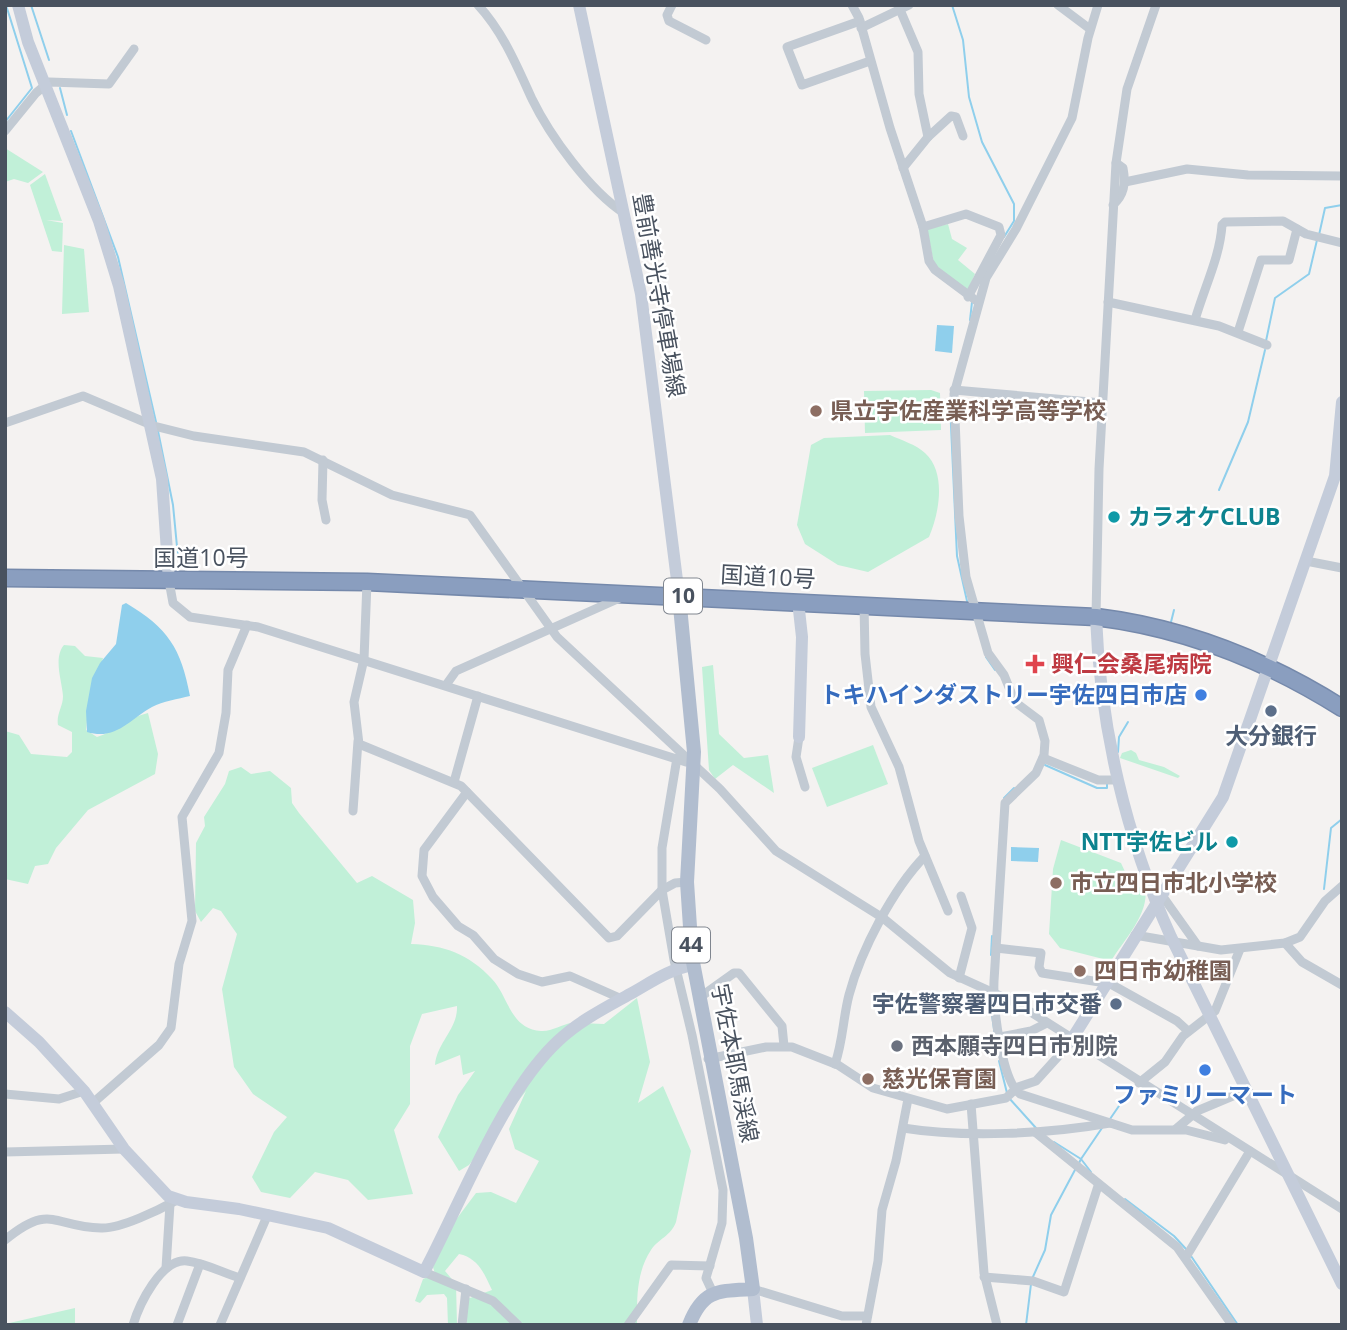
<svg xmlns="http://www.w3.org/2000/svg" width="1347" height="1330" font-family="'Open Sans','Noto Sans JP',sans-serif">
<rect width="100%" height="100%" fill="#f4f2f1"/>
<g fill="#c1f0d8">
<path d="M5,148L43,172L28,183L14,179L5,182Z"/>
<path d="M45,174L62,221L46,220L63,223L62,252L52,251L30,185Z"/>
<path d="M948,224L952,239L967,248L958,260L975,274L967,291L934,264L927,229Z"/>
<path d="M64,245L84,249L89,312L62,314Z"/>
<path d="M931,390L940,393L941,430L865,433L864,391Z"/>
<path d="M890,435C901,440 917,445 925,453C947,473 939,514 929,537L868,572L838,565L805,544L797,525L811,445L824,438Z"/>
<path d="M64,645L75,646L85,656L103,658L88,710L86,730L97,737C116,731 129,717 148,713L158,754L155,774L88,810L56,848L48,864L35,866L28,884L5,879V731L19,735L31,754L67,757L72,752V732L58,725C56,714 63,707 63,696C62,681 53,658 64,645Z"/>
<path d="M713,665L719,734L744,758L768,755L774,793L733,765L715,779L709,770L702,667Z"/>
<path d="M873,745L888,784L827,807L812,768Z"/>
<path d="M1131,750L1136,753L1139,760L1164,767L1180,776L1178,778L1120,758L1122,753Z"/>
<path d="M241,767L251,774L270,771L291,788L292,803L299,813L357,883L372,876L413,900L415,923L411,944C444,945 469,954 492,979C509,997 510,1029 541,1031C551,1032 562,1024 572,1023C583,1022 594,1024 604,1024L637,998L650,1062L638,1103L663,1086L691,1151L676,1222C671,1236 658,1239 651,1250C636,1273 637,1299 637,1325H467L465,1313L467,1299L492,1290C484,1273 478,1258 459,1254L445,1271L456,1284L457,1325H448L447,1298L444,1294L427,1295L420,1303L415,1301L423,1279L435,1274L433,1267L446,1233L476,1193L491,1192L516,1203L539,1161L515,1149L509,1129L526,1091L469,1165L459,1171L438,1137L458,1095L475,1071L463,1075L460,1055L435,1065C437,1042 458,1029 457,1006L422,1014L410,1046V1104L394,1130L413,1194L368,1200L348,1180L315,1172L290,1198L261,1192L252,1177L274,1132L287,1117L253,1094L234,1067L222,989L237,934L221,911L213,908L201,922L195,911L196,843L205,826L204,817L225,784L229,771Z"/>
<path d="M1061,840L1121,863L1127,876L1126,885L1145,888C1150,913 1124,940 1111,961L1060,948L1049,934L1053,869Z"/>
<path d="M75,1308V1325H5V1324Z"/>
</g>
<g fill="#8fcfec">
<path d="M937,325L954,326L952,353L935,351Z"/>
<path d="M126,603C168,628 181,648 190,696C178,699 163,701 152,707C130,719 116,741 87,732L86,711L92,678L100,663L116,644L122,605Z"/>
<path d="M1011,847L1039,848L1038,862L1011,861Z"/>
</g>
<g fill="none" stroke-linecap="round" stroke-linejoin="round">
<g stroke="#8fcfec" stroke-width="2">
<path d="M31,5L49,60"/>
<path d="M952,5L963,40L969,97L982,142L1014,204V221L1004,237"/>
<path d="M60,88L67,115"/>
<path d="M5,122L32,88L6,5"/>
<path d="M71,131L118,257L156,422"/>
<path d="M1319,235L1325,208L1342,205"/>
<path d="M970,320L972,302"/>
<path d="M1266,341L1275,298L1309,274L1317,240"/>
<path d="M950,404L957,556L967,601"/>
<path d="M158,431L173,505L178,557"/>
<path d="M1219,490L1248,422L1265,350"/>
<path d="M1171,622L1174,610"/>
<path d="M986,657L995,670"/>
<path d="M1118,752L1119,737L1128,722"/>
<path d="M1045,765L1097,788H1107V783"/>
<path d="M1004,798L1014,788"/>
<path d="M1324,889L1331,828L1342,819"/>
<path d="M991,955L992,936"/>
<path d="M989,995L998,1056"/>
<path d="M999,1061L1007,1093"/>
<path d="M1009,1098L1036,1128"/>
<path d="M1110,1119L1121,1103"/>
<path d="M1054,1142L1081,1159L1079,1163"/>
<path d="M1091,1172L1081,1159L1102,1128"/>
<path d="M1125,1199L1174,1236L1186,1249"/>
<path d="M1191,1256L1238,1325"/>
<path d="M1032,1279L1045,1250L1051,1215L1076,1168"/>
<path d="M1026,1325L1031,1284"/>
</g>
<g stroke="#7589ab" stroke-width="19">
<path id="highway" d="M5,578L367,582L1096,617C1185,628 1266,660 1342,708"/>
</g>
<g stroke="#c2cad3" stroke-width="9">
<path d="M478,5C503,32 517,66 532,99C550,136 590,191 624,213"/>
<path d="M672,5L667,15L669,21L706,40"/>
<path d="M852,5L859,18L890,128L923,227L929,261L935,270L978,302"/>
<path d="M898,5L918,52L919,94L928,137"/>
<path d="M1058,5L1090,29"/>
<path d="M1098,5L1088,38L1072,118L1016,229L986,278L954,394L959,516L966,577L988,653L1004,675L1015,702L1039,720L1045,741L1044,755L1036,773L1005,803L994,981C993,1005 1001,1080 1020,1094L1132,1130H1186L1225,1140"/>
<path d="M860,21L787,47L802,85L870,61"/>
<path d="M861,28L909,5"/>
<path d="M5,131L36,93L49,82L109,84L134,49"/>
<path d="M903,168L928,137L951,116L956,117L963,136"/>
<path d="M1125,182L1187,169L1248,175L1342,176"/>
<path d="M1113,205C1124,195 1126,184 1123,168L1116,163"/>
<path d="M923,227L966,214L999,227L1001,235L968,297"/>
<path d="M1108,302L1219,326L1267,345"/>
<path d="M1195,320C1204,288 1220,257 1222,225L1225,222L1283,221L1306,234L1342,243"/>
<path d="M1238,332L1261,260H1289L1297,229"/>
<path d="M954,390L1102,403"/>
<path d="M5,423L83,396L154,426L194,436L304,452L392,495L470,515L557,637L720,789L776,851L883,918L950,973L1018,1004L1342,1209"/>
<path d="M323,460L322,500L326,520"/>
<path d="M1306,561L1342,568"/>
<path d="M169,581L173,603L190,617L258,627L686,762"/>
<path d="M367,582L364,659L354,702L359,744L461,786L609,938L617,936L662,890L675,883L687,882"/>
<path d="M864,604L865,654L871,707L899,767L919,841L948,911"/>
<path d="M1096,617L1099,469L1116,163L1127,89L1156,5"/>
<path d="M446,685L456,671L622,597"/>
<path d="M799,737L796,757L805,787"/>
<path d="M677,758L662,848V890L674,960L692,1035L723,1190L722,1223L706,1278L713,1293"/>
<path d="M1043,758L1098,780H1118"/>
<path d="M454,782L478,696"/>
<path d="M467,792L424,850L422,876L433,897L458,926L473,935L494,959L518,974L542,982L570,976L622,999"/>
<path d="M353,811L358,741"/>
<path d="M1161,894L1198,946"/>
<path d="M1135,935L1221,950L1285,943L1300,937L1325,901L1342,886"/>
<path d="M1285,943L1302,962L1342,985"/>
<path d="M996,948L1041,953L1039,967L1042,973L1106,983"/>
<path d="M959,978L972,928L961,896"/>
<path d="M1107,982L1177,1021L1188,1031"/>
<path d="M699,998L734,973H739L782,1026L784,1046"/>
<path d="M1000,1037L1031,1031L1047,1023"/>
<path d="M708,1059L766,1047H792L838,1065L873,1088L947,1109L1006,1098L1018,1087L1036,1081L1073,1040"/>
<path d="M835,1064C843,1041 843,1018 849,995C861,950 893,889 925,856"/>
<path d="M1139,1083L1165,1062L1183,1036L1215,1011L1240,949"/>
<path d="M5,1094L59,1099L84,1091"/>
<path d="M94,1102L159,1045L171,1028L179,964L192,921L182,817L219,753L226,713L228,670L247,625"/>
<path d="M971,1104L984,1273L997,1325"/>
<path d="M903,1128C965,1138 1047,1134 1110,1123"/>
<path d="M1176,1129L1197,1111L1247,1090"/>
<path d="M1035,1132L1177,1247L1232,1325"/>
<path d="M5,1152L124,1149"/>
<path d="M5,1240C51,1202 53,1227 101,1228C120,1229 159,1210 177,1200"/>
<path d="M1186,1257L1250,1151"/>
<path d="M166,1268L170,1204"/>
<path d="M424,1272L493,1301L518,1325"/>
<path d="M984,1277L1033,1281L1064,1292L1098,1186"/>
<path d="M753,1289L842,1316H867"/>
<path d="M133,1325C139,1305 161,1258 187,1261C205,1263 223,1273 240,1278"/>
<path d="M177,1325L200,1264"/>
<path d="M220,1325L268,1214"/>
<path d="M462,1325L466,1289"/>
<path d="M628,1325L671,1265L710,1266"/>
<path d="M866,1325L878,1261L882,1210L896,1161L908,1099"/>
</g>
<g stroke="#c4ccda" stroke-width="12">
<path d="M18,5L28,42L99,221L119,286L162,479L169,581"/>
<path d="M579,5L641,294L679,596"/>
<path d="M798,601L802,637L799,737"/>
<path d="M1096,617C1100,727 1126,837 1171,937L1342,1284"/>
<path d="M5,1012L39,1042L84,1091L124,1149L168,1196L186,1202L239,1209L328,1228L424,1272C461,1203 502,1093 558,1041C579,1021 605,1008 630,994C650,983 669,969 693,965"/>
<path d="M1072,1039L1223,797L1335,476L1342,402"/>
<path d="M753,1289L757,1325"/>
</g>
<path stroke="#b1bdcf" stroke-width="14" d="M679,596L694,752L687,882L692,957L746,1238L753,1289C718,1291 703,1289 689,1325"/>
<use href="#highway" stroke="#8a9ebf" stroke-width="16"/>
</g>
<g fill="#8d6e63" stroke="#fff" stroke-width="2.5">
<circle cx="816" cy="411" r="7"/>
<circle cx="1056" cy="883" r="7"/>
<circle cx="1080" cy="971" r="7"/>
<circle cx="868" cy="1079" r="7"/>
</g>
<g fill="#0f9aa8" stroke="#fff" stroke-width="2.5">
<circle cx="1114" cy="517" r="7"/>
<circle cx="1232" cy="842" r="7"/>
</g>
<path fill="#e0444e" stroke="#fff" stroke-width="2.5" d="M1031.5 653.5h7v7h7v7h-7v7h-7v-7h-7v-7h7z"/>
<g fill="#3f7fe0" stroke="#fff" stroke-width="2.5">
<circle cx="1201" cy="695" r="7"/>
<circle cx="1205" cy="1070" r="7"/>
</g>
<g fill="#5c6f8a" stroke="#fff" stroke-width="2.5">
<circle cx="1271" cy="711" r="7"/>
<circle cx="1116" cy="1004" r="7"/>
</g>
<circle fill="#6b7280" stroke="#fff" stroke-width="2.5" cx="897" cy="1046" r="7"/>
<g text-anchor="middle" stroke-width="5" stroke-linejoin="round" paint-order="stroke">
<g fill="#fff" stroke="#80868f" stroke-width="2">
<rect x="664" y="578.5" width="38" height="35" rx="5"/>
<rect x="672" y="927.5" width="38" height="35" rx="5"/>
</g>
<g font-size="21" font-weight="bold" fill="#49525f">
<text x="683" y="603">10</text>
<text x="691" y="952">44</text>
</g>
<g font-size="23" fill="#49525f" stroke="#fff">
<text transform="translate(659 295) rotate(80)" y="8">豊前善光寺停車場線</text>
<text x="201" y="566">国道10号</text>
<text transform="translate(768 577) rotate(3)" y="8">国道10号</text>
<text transform="translate(735 1063) rotate(79)" y="8">宇佐本耶馬渓線</text>
</g>
<g font-size="23" font-weight="bold" fill="#785e54" stroke="#fff" text-anchor="start">
<text x="830" y="419">県立宇佐産業科学高等学校</text>
<text x="1070" y="891">市立四日市北小学校</text>
<text x="1094" y="979">四日市幼稚園</text>
<text x="882" y="1087">慈光保育園</text>
</g>
<g font-size="23" font-weight="bold" fill="#0d838f" stroke="#fff" text-anchor="start">
<text x="1128" y="525">カラオケCLUB</text>
<text x="1218" y="850" text-anchor="end">NTT宇佐ビル</text>
</g>
<g font-size="23" font-weight="bold" fill="#be3a42" stroke="#fff" text-anchor="start">
<text x="1051" y="672">興仁会桑尾病院</text>
</g>
<g font-size="23" font-weight="bold" fill="#366cbe" stroke="#fff" text-anchor="end">
<text x="1187" y="703">トキハインダストリー宇佐四日市店</text>
<text x="1205" y="1103" text-anchor="middle">ファミリーマート</text>
</g>
<g font-size="23" font-weight="bold" fill="#4e5e75" stroke="#fff">
<text x="1271" y="744">大分銀行</text>
<text x="1102" y="1012" text-anchor="end">宇佐警察署四日市交番</text>
</g>
<g font-size="23" font-weight="bold" fill="#5b616d" stroke="#fff" text-anchor="start">
<text x="911" y="1054">西本願寺四日市別院</text>
</g>
</g>
<rect width="1347" height="1330" fill="none" stroke="#49525f" stroke-width="14"/>
</svg>
